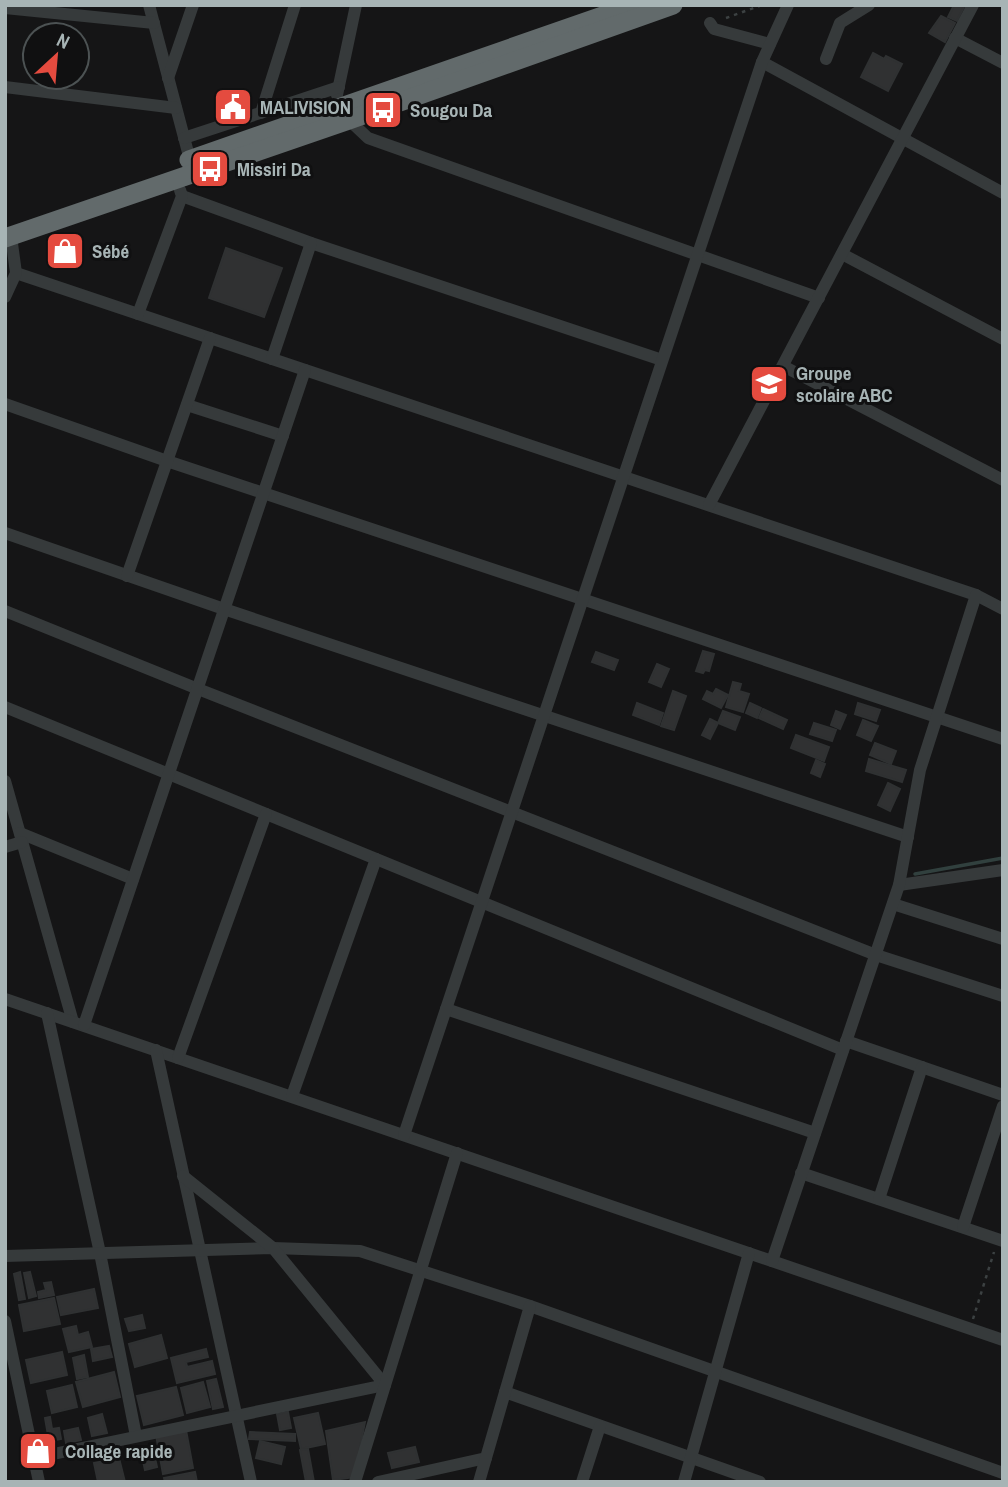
<svg xmlns="http://www.w3.org/2000/svg" width="1008" height="1487" font-family="'Archivo Narrow',sans-serif">
<rect width="100%" height="100%" fill="#151516"/>
<g fill="none" stroke-linecap="round" stroke-linejoin="round">
<path stroke="#31403e" stroke-width="3.5" d="M915,874L1003,858"/>
</g>
<g fill="#303132" stroke="#2f3132" stroke-width="2">
<path d="M954,5H965L957,21L948,17Z"/>
<path d="M941,16L955,23L945,42L929,33Z"/>
<path d="M873,53L884,59L886,56L902,64L888,91L861,77Z"/>
<path d="M226,248L282,268L264,317L209,298Z"/>
<path d="M703,651L714,654L709,671L705,670L703,673L696,671Z"/>
<path d="M596,652L618,660L614,670L592,662Z"/>
<path d="M657,664L669,669L661,687L649,682Z"/>
<path d="M733,682L741,684L739,691L749,694L743,712L726,707Z"/>
<path d="M716,689L728,695L721,708L703,699L707,691L713,694Z"/>
<path d="M673,691L686,696L674,730L661,726Z"/>
<path d="M637,703L663,713L659,725L633,715Z"/>
<path d="M750,703L761,708L757,718L746,713Z"/>
<path d="M858,703L880,710L876,721L855,714Z"/>
<path d="M763,709L787,720L783,729L759,718Z"/>
<path d="M723,711L740,717L735,730L718,723Z"/>
<path d="M836,711L846,715L840,729L831,725Z"/>
<path d="M710,719L718,723L710,739L702,735Z"/>
<path d="M863,720L878,726L871,741L857,735Z"/>
<path d="M814,723L836,730L832,741L810,734Z"/>
<path d="M796,735L829,747L824,761L791,748Z"/>
<path d="M875,743L896,751L891,764L870,755Z"/>
<path d="M869,759L906,770L902,782L866,771Z"/>
<path d="M816,760L825,764L820,777L811,773Z"/>
<path d="M888,783L900,789L890,811L878,805Z"/>
<path d="M20,1272L25,1299L19,1300L14,1274Z"/>
<path d="M30,1272L36,1296L29,1298L24,1273Z"/>
<path d="M51,1282L54,1295L39,1298L38,1292L46,1290L44,1283Z"/>
<path d="M94,1289L98,1308L61,1315L57,1297Z"/>
<path d="M54,1298L60,1324L24,1331L19,1305Z"/>
<path d="M142,1315L145,1328L129,1331L125,1319Z"/>
<path d="M76,1326L78,1335L88,1332L92,1347L69,1352L63,1329Z"/>
<path d="M161,1335L167,1358L135,1367L129,1344Z"/>
<path d="M109,1346L112,1357L93,1361L91,1349Z"/>
<path d="M206,1349L208,1357L186,1362L187,1367L212,1361L215,1374L177,1383L171,1358Z"/>
<path d="M62,1352L67,1375L31,1383L26,1360Z"/>
<path d="M84,1355L88,1377L77,1379L73,1358Z"/>
<path d="M114,1372L120,1397L83,1407L76,1382Z"/>
<path d="M216,1379L223,1407L213,1409L207,1381Z"/>
<path d="M203,1382L210,1407L187,1413L181,1388Z"/>
<path d="M72,1385L77,1407L52,1413L47,1391Z"/>
<path d="M176,1387L183,1415L144,1425L137,1396Z"/>
<path d="M288,1412L291,1428L280,1430L277,1414Z"/>
<path d="M318,1413L325,1444L301,1449L294,1418Z"/>
<path d="M102,1414L107,1433L92,1436L88,1418Z"/>
<path d="M50,1417L52,1429L59,1428L61,1439L49,1441L45,1418Z"/>
<path d="M365,1422L354,1477L333,1480L326,1431Z"/>
<path d="M78,1428L81,1440L66,1443L64,1431Z"/>
<path d="M186,1430L193,1468L163,1474L156,1435Z"/>
<path d="M250,1432L295,1434V1441L249,1439Z"/>
<path d="M260,1441L285,1447L281,1464L256,1458Z"/>
<path d="M415,1447L419,1462L392,1468L388,1453Z"/>
<path d="M153,1449L157,1467L145,1470L141,1452Z"/>
<path d="M308,1449L314,1482H306L300,1450Z"/>
<path d="M119,1458L125,1482H98L94,1463Z"/>
<path d="M195,1472L197,1482H165L164,1478Z"/>
</g>
<g fill="none" stroke-linecap="round" stroke-linejoin="round">
<g stroke="#3c4142" stroke-width="2.5" stroke-dasharray="3.5 5" stroke-linecap="butt">
<path d="M726,18L762,5"/>
<path d="M973,1319L994,1252"/>
</g>
<g stroke="#363a3b" stroke-width="12">
<path d="M149,5L190,160"/>
<path d="M5,8L154,23"/>
<path d="M710,23L714,29L770,44"/>
<path d="M955,38L1003,63"/>
<path d="M826,59L840,23L869,5"/>
<path d="M762,62L1003,193"/>
<path d="M168,78L193,5"/>
<path d="M5,87L176,108"/>
<path d="M337,95L356,5"/>
<path d="M261,113L295,5"/>
<path d="M349,120L368,138L819,298"/>
<path d="M184,138L339,87"/>
<path d="M182,196L311,243L662,360"/>
<path d="M842,254L1003,339"/>
<path d="M16,273L976,595L1003,609"/>
<path d="M5,297L16,273L11,236"/>
<path d="M138,314L182,196L180,190"/>
<path d="M272,359L311,243"/>
<path d="M783,366L1003,480"/>
<path d="M5,404L167,461L1003,739"/>
<path d="M187,405L283,436"/>
<path d="M709,505L973,5"/>
<path d="M5,533L224,609L908,837"/>
<path d="M127,576L210,338"/>
<path d="M5,611L198,689L876,955L1003,996"/>
<path d="M5,707L843,1050"/>
<path d="M5,781L73,1022"/>
<path d="M20,833L133,879"/>
<path d="M5,847L22,842"/>
<path d="M899,885L1003,870"/>
<path d="M893,904L1003,939"/>
<path d="M5,999L1003,1340"/>
<path d="M446,1009L815,1133"/>
<path d="M47,1013L100,1253L136,1436"/>
<path d="M84,1025L305,370"/>
<path d="M846,1041L1003,1095"/>
<path d="M156,1050L251,1482"/>
<path d="M178,1058L266,814"/>
<path d="M292,1096L376,859"/>
<path d="M404,1135L762,62L788,5"/>
<path d="M801,1173L1003,1241"/>
<path d="M879,1199L922,1067"/>
<path d="M963,1227L1003,1106"/>
<path d="M5,1256L273,1248L360,1251L530,1306L1003,1473"/>
<path d="M772,1261L899,885L920,770L976,595"/>
<path d="M5,1321L39,1482"/>
<path d="M505,1392L760,1482"/>
<path d="M34,1458L385,1385L273,1248L183,1176"/>
<path d="M355,1482L457,1153"/>
<path d="M378,1482L486,1458"/>
<path d="M479,1482L530,1306"/>
<path d="M582,1482L600,1426"/>
<path d="M684,1482L749,1253"/>
</g>
<g stroke="#626a6b" stroke-width="19">
<path d="M189,160L634,5"/>
<path d="M5,238L349,120L673,5"/>
</g>
</g>
<defs>
<g id="civic-square" transform="scale(2.0125)"><rect x="-9" y="-9" width="18" height="18" rx="4" fill="#e44b3f" stroke="#101011"/><path d="M-.6-6.5H3V-4.5H.6V-3L4-1V1h2V6H-6V1h2V-1L-.6-3ZM-1.2 2.5V6h2.4V2.5Z" fill="#fff"/></g>
<g id="bus-square" transform="scale(2.0125)"><rect x="-9" y="-9" width="18" height="18" rx="4" fill="#e44b3f" stroke="#101011"/><path d="M-5-6H5V4H4V6H2V4H-2V6H-4V4H-5ZM-3.5-4V0h7V-4ZM-3.5 1.2v1.5H-2V1.2ZM2 1.2v1.5H3.5V1.2Z" fill="#fff"/></g>
<g id="shop-square" transform="scale(2.0125)"><rect x="-9" y="-9" width="18" height="18" rx="4" fill="#e44b3f" stroke="#101011"/><path d="M-5-2.5h2.3a2.7 3.5 0 0 1 5.4 0H5L5.5 6h-11ZM-1.5-2.5h3a1.5 2.3 0 0 0-3 0Z" fill="#fff"/></g>
<g id="school-square" transform="scale(2.0125)"><rect x="-9" y="-9" width="18" height="18" rx="4" fill="#e44b3f" stroke="#101011"/><path d="M0-5L7-2L0 1L-7-2ZM-4 1L0 2.5L4 1V4Q0 6-4 4Z" fill="#fff"/></g>
</defs>
<g fill-rule="evenodd">
<use href="#civic-square" x="233" y="107"/>
<use href="#bus-square" x="383" y="110"/>
<use href="#bus-square" x="210" y="169"/>
<use href="#shop-square" x="65" y="251"/>
<use href="#school-square" x="769" y="384"/>
<use href="#shop-square" x="38" y="1451"/>
</g>
<g text-anchor="middle" stroke-width="6" stroke-linejoin="round" paint-order="stroke">
<g font-size="19" font-weight="bold" fill="#a7b4b5" stroke="#101011" text-anchor="start">
<text x="260" y="114">MALIVISION</text>
<text x="410" y="117">Sougou Da</text>
<text x="237" y="176">Missiri Da</text>
<text x="92" y="258">Sébé</text>
<text x="796" y="380">Groupe<tspan x="796" dy="22">scolaire ABC</tspan></text>
<text x="65" y="1458">Collage rapide</text>
</g>
</g>
<rect width="1008" height="1487" fill="none" stroke="#a7b4b5" stroke-width="14"/>
<g transform="translate(56 56) rotate(26)"><circle r="33" fill="#101011" stroke="#4c5253" stroke-width="2"/>
<path d="M0-5L12 26L0 18L-12 26Z" fill="#e44b3f"/>
<text y="-10" font-size="19" font-weight="bold" text-anchor="middle" fill="#a7b4b5">N</text>
</g>
</svg>
